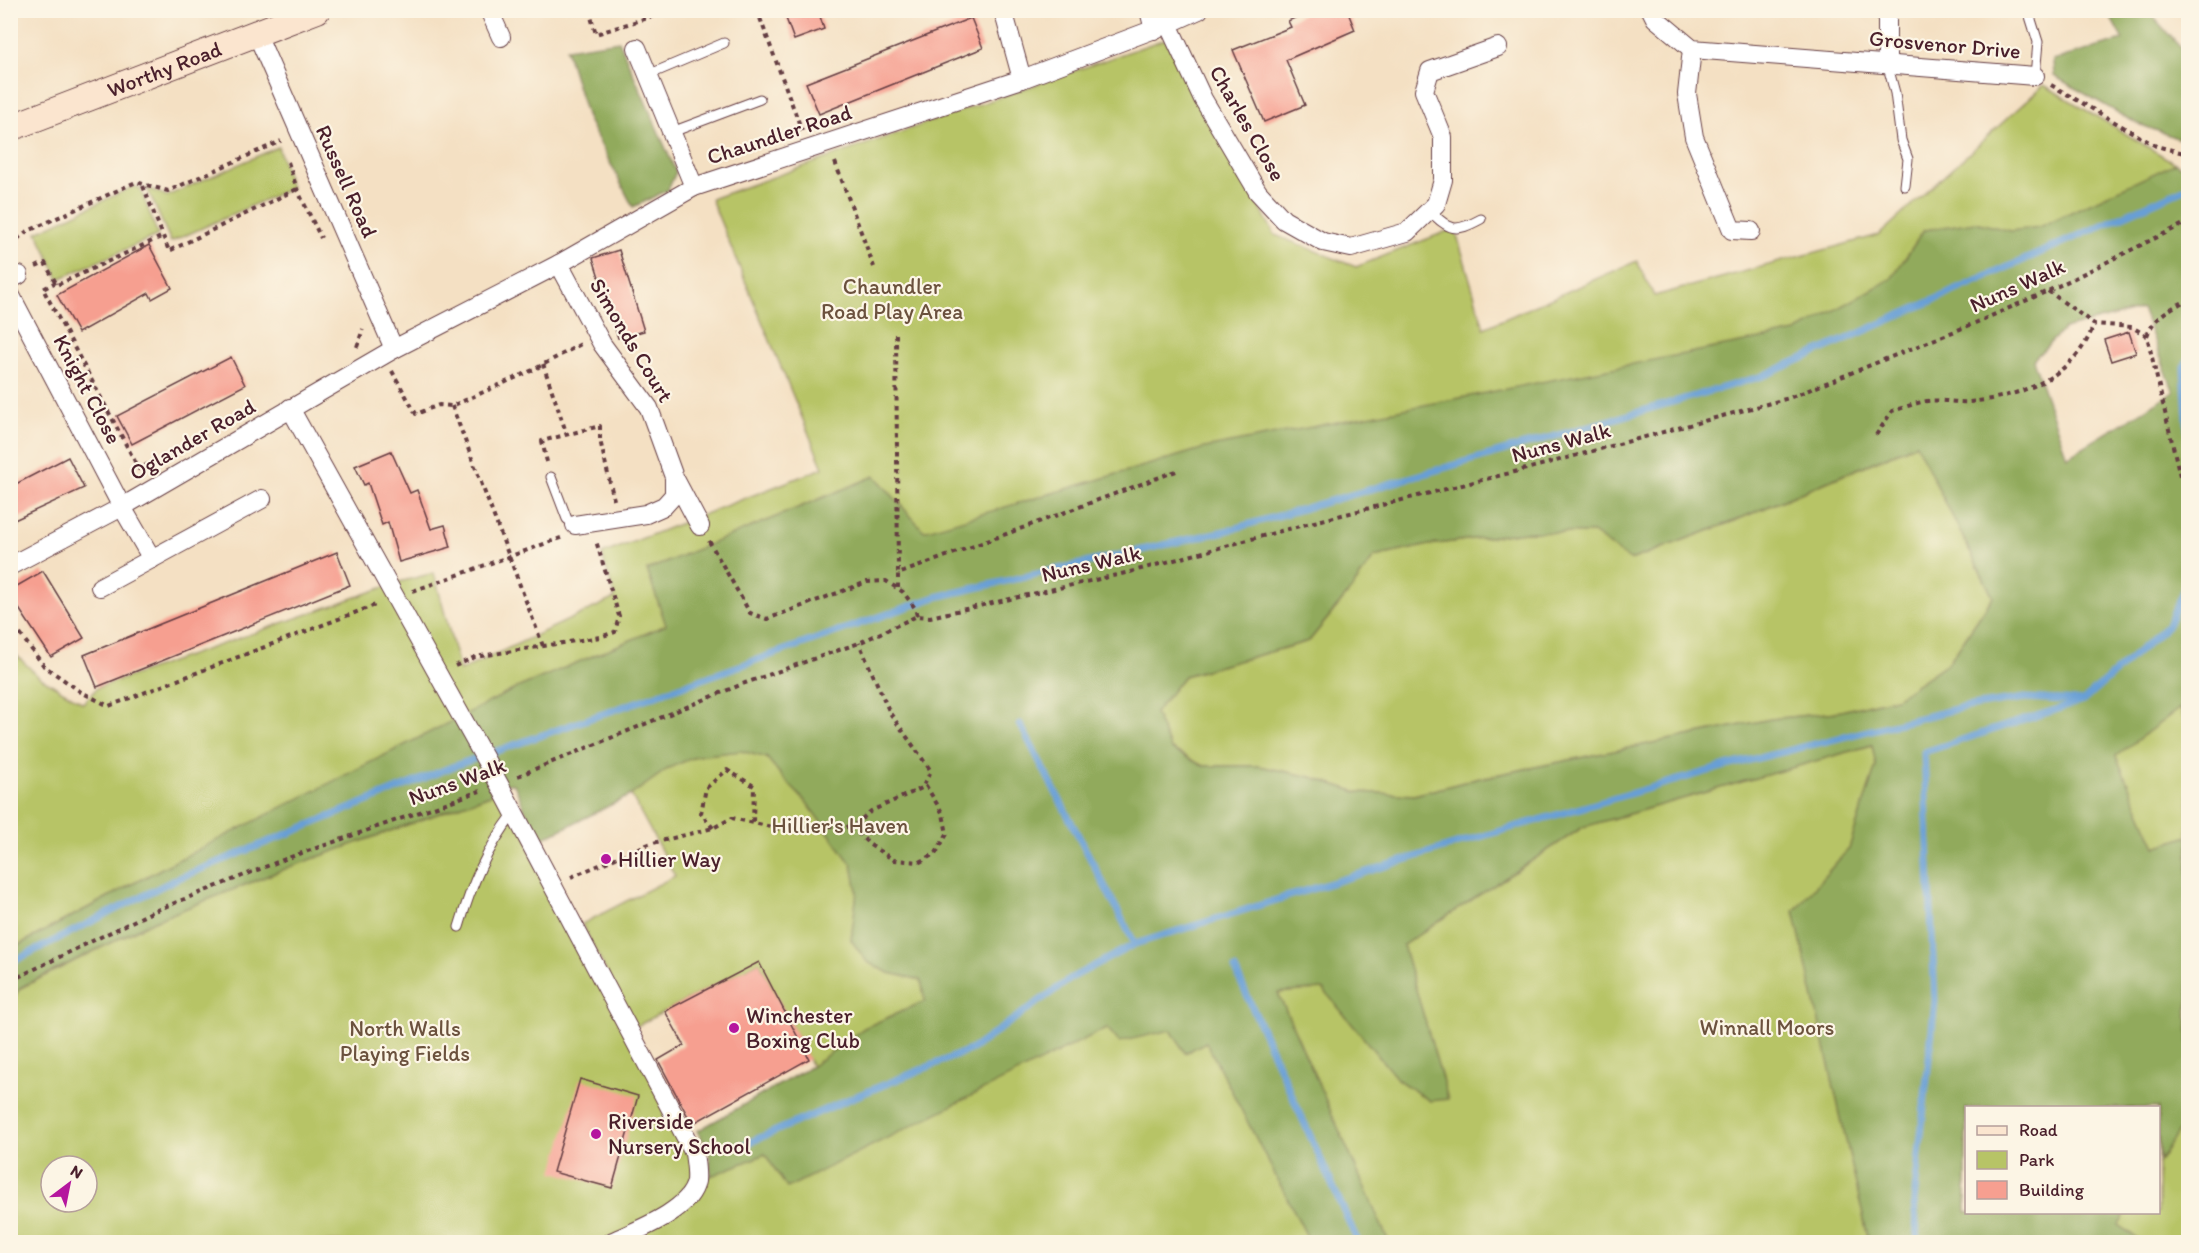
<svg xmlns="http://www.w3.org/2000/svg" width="2199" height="1253" font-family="Itim,sans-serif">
<rect width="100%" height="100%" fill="#fcf5e5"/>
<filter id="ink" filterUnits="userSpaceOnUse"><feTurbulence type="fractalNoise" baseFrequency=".0167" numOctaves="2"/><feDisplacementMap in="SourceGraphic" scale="12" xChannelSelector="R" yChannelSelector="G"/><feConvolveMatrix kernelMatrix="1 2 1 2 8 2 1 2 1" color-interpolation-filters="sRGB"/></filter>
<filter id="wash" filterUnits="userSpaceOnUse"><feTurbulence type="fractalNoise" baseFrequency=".008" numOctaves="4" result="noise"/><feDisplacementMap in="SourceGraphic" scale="24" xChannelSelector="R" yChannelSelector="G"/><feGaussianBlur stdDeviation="1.35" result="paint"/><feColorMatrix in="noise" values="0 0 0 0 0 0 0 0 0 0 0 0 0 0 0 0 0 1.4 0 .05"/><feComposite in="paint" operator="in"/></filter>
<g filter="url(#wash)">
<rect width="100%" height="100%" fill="#f4e0c3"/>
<g fill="#b7c466" stroke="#807248" stroke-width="1.5" fill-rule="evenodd">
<path d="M1165,39L1275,235L1356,267L1455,228L1484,328L1637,261L1654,296L1879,235L2044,85L2188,171L1765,375L166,866L11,949L10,649L39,677L83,703L97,688L399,582L434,573L460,671L615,598L602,554L823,468L711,199Z"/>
<path d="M278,147L291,188L171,242L147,188L167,196Z"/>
<path d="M134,186L140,188L158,235L59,279L37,232Z"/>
<path d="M1917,444L1993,597L1949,662L1896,698L1837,712L1771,719L1476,779L1414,795L1357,792L1311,777L1259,766H1203L1171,749L1154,713L1184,676L1309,641L1350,591L1374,557L1429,545L1524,532L1593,533L1631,560L1734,521Z"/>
<path d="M914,624L1112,1011L839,1120L759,962L635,1027L582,924L675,876L631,795L607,747Z"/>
<path d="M2188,668V1242H11V993L154,921L287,868L490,795L499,784L694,1153L696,1181L1119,1013L1490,888L1583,827L1872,745L1877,766ZM1966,1108H2158V1212H1966ZM51,1166H87V1202H51Z"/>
</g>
<g fill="#91aa5b" stroke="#6e6443" stroke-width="1.5" fill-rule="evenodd">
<path d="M2107,11H2148L2179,46L2188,63V138L2182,140L2136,123L2054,76L2053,60L2123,40Z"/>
<path d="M619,41L676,172L668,190L633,207L587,118L566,49Z"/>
<path d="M2176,163L2188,171V731L2180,708L2116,756L2156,847L2188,836V1116L2159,1162L2158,1108H1966V1212L2126,1213L2118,1225L2143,1242H1869L1794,911L1849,848L1876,766L1872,745L1583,827L1403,945L1448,1099L1430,1101L1398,1080L1323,989L1278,993L1389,1242H1310L1206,1042L1185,1053L1171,1030L1119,1042L1107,1028L787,1188L765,1154L711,1176L709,1151L697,1131L812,1066L864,1028L925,1001L921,980L889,973L867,962L851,940L857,891L852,865L807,803L784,779L767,758L741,751L697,756L669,768L631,795L538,841L514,784H499L490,795L287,868L154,921L21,987L11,1002V949L166,866L519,687L666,625L647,570L875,476L924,531L1205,448L1796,332L1891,279L1924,230L1975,222L2011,231L2039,227ZM2142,309L2174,392L2067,457L2033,360L2064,329ZM1916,444L1993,597L1949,662L1896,698L1837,712L1771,719L1476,779L1414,795L1357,792L1311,777L1259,766H1203L1171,749L1155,713L1184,676L1309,641L1350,591L1374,557L1429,545L1525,532L1593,533L1630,560L1734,521Z"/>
</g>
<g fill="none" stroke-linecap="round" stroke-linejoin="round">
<g stroke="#679fd5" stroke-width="7">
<path d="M2188,361L2184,367L2188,434"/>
<path d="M1020,724L1135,944"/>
<path d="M10,963L174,880L454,766L936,597L1229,530L1763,376L2188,187"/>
<path d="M1235,969L1358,1242"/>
<path d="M741,1146L854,1097L972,1049L1073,977L1135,944L1469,840L1726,766L1960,708L2025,698L2083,701"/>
<path d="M1918,1242L1914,1202L1935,1001L1924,752L2083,701L2168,625L2188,580V547"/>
</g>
</g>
<g id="blocks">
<g fill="#f69f90">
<path d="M783,10H818L824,29L794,40Z"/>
<path d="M1312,10H1347L1355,30L1286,60L1305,105L1264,122L1233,50L1291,27L1288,21Z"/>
<path d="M971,18L983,48L819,114L806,83Z"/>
<path d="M149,245L172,288L152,299L149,293L78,333L57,295Z"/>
<path d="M619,250L644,331L618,338L593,258Z"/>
<path d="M2129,332L2136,353L2111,361L2104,340Z"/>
<path d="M231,357L245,385L132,444L117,416Z"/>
<path d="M391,451L410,493L417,490L431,529L445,525L451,547L399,562L388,522L382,525L368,483L364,485L355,466Z"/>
<path d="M68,457L84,488L10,522V487Z"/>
<path d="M337,552L350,585L97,687L84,655Z"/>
<path d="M43,571L84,638L51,657L10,595V590Z"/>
<path d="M759,962L809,1059L692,1124L658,1060L684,1045L665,1011Z"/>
<path d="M580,1079L638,1096L612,1188L553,1172Z"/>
</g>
</g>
</g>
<g filter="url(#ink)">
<use href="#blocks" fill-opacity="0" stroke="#643c42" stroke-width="1.5"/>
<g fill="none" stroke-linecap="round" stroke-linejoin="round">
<g stroke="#643c42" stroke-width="11">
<g id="lane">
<path d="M2028,10L2038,42L2035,76"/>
<path d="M1887,63L1895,93L1901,140L1908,159L1905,186"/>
<path d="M648,75L724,43"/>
<path d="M672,132L760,99"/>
<path d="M1429,210C1450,231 1455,233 1481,219"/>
<path d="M551,477L567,519L575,525"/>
<path d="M459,927C472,883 486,850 514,813"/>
</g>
</g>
<g stroke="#643c42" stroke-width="20">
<g id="street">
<path d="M489,10L501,37"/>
<path d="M1003,10L1022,79"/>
<path d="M1149,10L1154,30"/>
<path d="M1651,10L1655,18L1692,49L2035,76"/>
<path d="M1887,10V63"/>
<path d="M1168,24L1203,99L1258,192L1284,220L1323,242L1351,248L1407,232L1436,204L1443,180V137L1424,91L1430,71L1498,47"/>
<path d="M256,32L394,349"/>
<path d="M637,48L694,187"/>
<path d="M1692,49L1687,94L1694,137L1732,230L1751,231"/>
<path d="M559,264L602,344L649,408L674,477L700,526"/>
<path d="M10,279L19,275"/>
<path d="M10,294L122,507L152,559"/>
<path d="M290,408L499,784L694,1153C695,1161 697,1172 696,1181C691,1211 635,1231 611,1242"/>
<path d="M575,525L646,514L664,506L674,495V477"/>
<path d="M10,566L122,507L394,349L559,264L694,187L1022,79L1168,24L1199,10"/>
<path d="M100,587L262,499"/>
</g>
</g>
<g stroke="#643c42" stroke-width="28">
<g id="secondary">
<path id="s1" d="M10,128L317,10"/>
</g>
</g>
<g stroke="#643c42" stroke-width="4" stroke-dasharray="4.5 4.5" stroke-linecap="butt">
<path d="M589,10L596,34L672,10"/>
<path d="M757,10L802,131"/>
<path d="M2051,85L2156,146L2188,154"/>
<path d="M288,162L297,189L321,238"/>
<path d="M835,162L874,267"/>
<path d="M143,186L169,251L297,189"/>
<path d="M10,245L26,232L136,182L168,191L281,141"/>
<path d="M36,267L45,263L57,285L163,236"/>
<path d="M56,282L43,289L139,469L189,442"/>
<path d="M2048,291L2094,324L2132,327L2147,336"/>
<path d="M896,334L898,574"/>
<path d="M357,347L363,329"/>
<path d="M543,364L567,435"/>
<path d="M392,371L416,414L439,405L452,406L533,370L581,344"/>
<path d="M452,406L543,646"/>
<path d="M1876,435L1892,411C1903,408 1915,403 1927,401C1941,399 1955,403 1969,402C2020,397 2076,377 2094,324"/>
<path d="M547,462L542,441L600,426V440L614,500"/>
<path d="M2180,476L2147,336C2153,317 2171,308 2188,300"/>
<path d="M709,541L750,613L767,619L867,582L886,581L903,592L915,608L917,616"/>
<path d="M898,588V574L1179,470"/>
<path d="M413,591L561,538"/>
<path d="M20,634L44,666L81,692L109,706L378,604"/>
<path d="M455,666L475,657L600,637L615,632L619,616L596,541"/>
<path d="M518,776L745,683L859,643L917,616L930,617L1130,572L1318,521L1530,468L1789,398L1975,323L2048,291L2188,222"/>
<path d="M851,826L870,845L894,860L920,862L936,853L947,834L943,814L925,784"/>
<path d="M713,828L701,813L706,788L727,770L754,786L753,822"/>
<path d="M571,877L649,844L713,828L732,818L785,830L817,825L847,827L856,824L871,811L922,788L931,771L890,713L859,643"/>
<path d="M10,981L152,912L285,859L480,791"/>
</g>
<use href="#lane" stroke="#fff" stroke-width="9"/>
<use href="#street" stroke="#fff" stroke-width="18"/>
<use href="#secondary" stroke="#fbe5cf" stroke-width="26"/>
</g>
</g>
<g fill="#b5179e" stroke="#fcf5e5" stroke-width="2">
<circle cx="606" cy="859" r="6"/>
<circle cx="734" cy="1028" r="6"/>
<circle cx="596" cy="1134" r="6"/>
</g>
<g text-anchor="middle" stroke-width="4.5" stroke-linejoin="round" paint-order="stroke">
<g font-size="22" fill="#4a1f2b" stroke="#fcf5e5">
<text transform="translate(1945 44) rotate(5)" y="8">Grosvenor Drive</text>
<text dy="8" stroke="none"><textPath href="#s1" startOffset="165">Worthy Road</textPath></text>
<text transform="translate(1248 123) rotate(60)" y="8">Charles Close</text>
<text transform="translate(779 134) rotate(-18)" y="8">Chaundler Road</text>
<text transform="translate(347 181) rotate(66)" y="8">Russell Road</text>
<text transform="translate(2017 285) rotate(-24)" y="8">Nuns Walk</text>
<text transform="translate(632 340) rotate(59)" y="8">Simonds Court</text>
<text transform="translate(88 389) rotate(62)" y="8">Knight Close</text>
<text transform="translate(192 439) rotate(-30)" y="8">Oglander Road</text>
<text transform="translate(1561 442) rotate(-15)" y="8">Nuns Walk</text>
<text transform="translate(1091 563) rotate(-13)" y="8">Nuns Walk</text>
<text transform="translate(457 781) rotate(-20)" y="8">Nuns Walk</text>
</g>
<g font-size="22" fill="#6b513d" stroke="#fcf5e5">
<text x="892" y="294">Chaundler<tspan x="892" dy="25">Road Play Area</tspan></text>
<text x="840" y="833">Hillier's Haven</text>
<text x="1767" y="1035">Winnall Moors</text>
<text x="405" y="1036">North Walls<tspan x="405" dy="25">Playing Fields</tspan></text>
</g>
<g font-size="22" fill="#4a1f2b" stroke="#fcf5e5" text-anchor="start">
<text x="618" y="867">Hillier Way</text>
<text x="746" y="1023">Winchester<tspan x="746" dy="25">Boxing Club</tspan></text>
<text x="608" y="1129">Riverside<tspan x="608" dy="25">Nursery School</tspan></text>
</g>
</g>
<rect width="2199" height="1253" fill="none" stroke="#fcf5e5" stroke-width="36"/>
<rect x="1965" y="1106" width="195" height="108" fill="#fcf5e5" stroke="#b59f9b" stroke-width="1.5"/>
<rect x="1977" y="1126" width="30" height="9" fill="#fbe5cf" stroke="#b59f9b" stroke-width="1.5"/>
<text x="2019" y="1136" font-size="18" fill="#4a1f2b">Road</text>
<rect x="1977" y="1151" width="30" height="18" fill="#b7c466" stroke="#b59f9b" stroke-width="1.5"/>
<text x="2019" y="1166" font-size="18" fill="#4a1f2b">Park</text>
<rect x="1977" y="1181" width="30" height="18" fill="#f69f90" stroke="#b59f9b" stroke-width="1.5"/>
<text x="2019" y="1196" font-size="18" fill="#4a1f2b">Building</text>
<g transform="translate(69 1184) rotate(32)"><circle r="28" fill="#fcf5e5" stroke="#b59f9b" stroke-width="1.5"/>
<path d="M0-4.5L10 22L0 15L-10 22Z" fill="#b5179e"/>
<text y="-9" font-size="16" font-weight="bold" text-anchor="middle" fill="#4a1f2b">N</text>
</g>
</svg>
